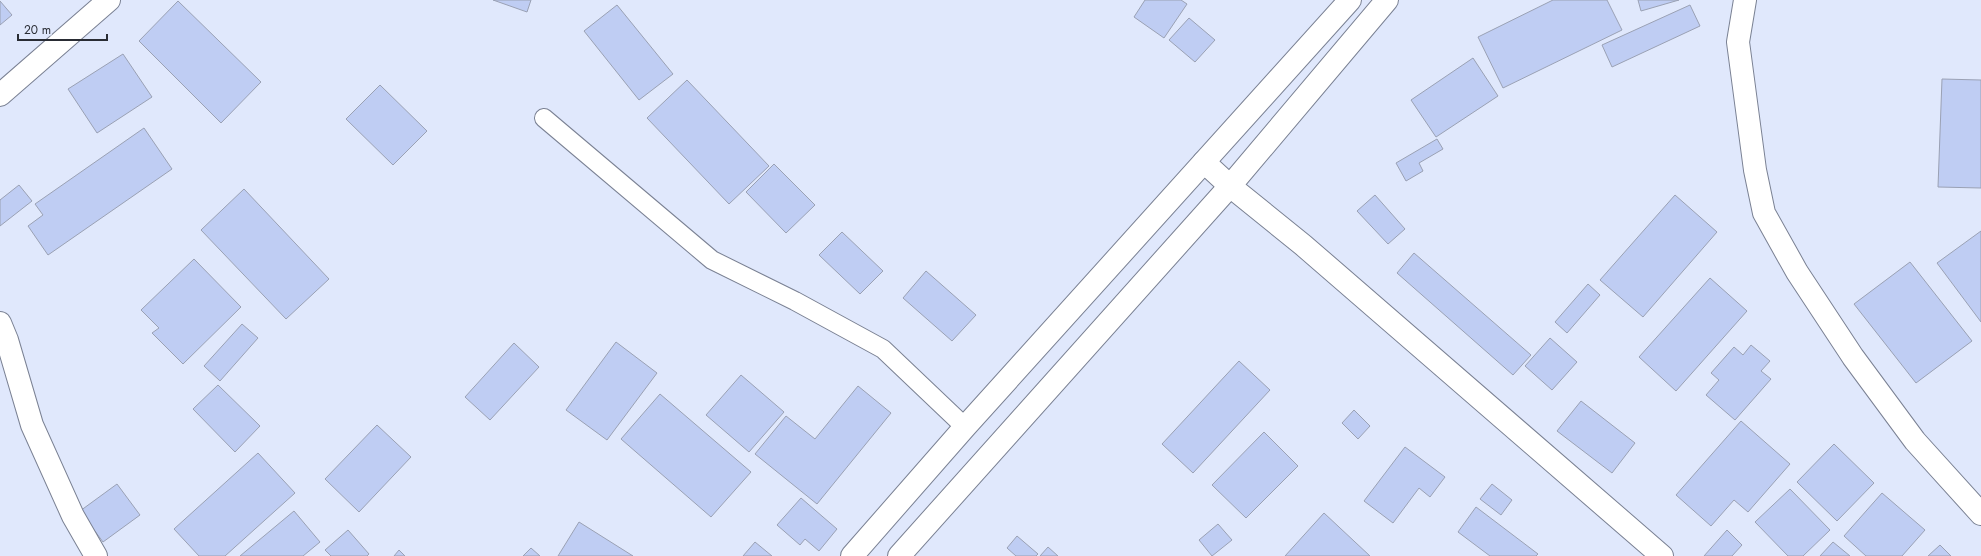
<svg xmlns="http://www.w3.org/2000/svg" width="1981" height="556" font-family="Jost,sans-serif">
<rect width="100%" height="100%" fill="#e0e8fc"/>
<g fill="#bfcdf3" stroke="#9aa1b4">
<path d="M493,0H531L527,12Z"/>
<path d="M1145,0H1181L1187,4L1164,38L1134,17Z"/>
<path d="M1553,0H1607L1622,30L1503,88L1478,37Z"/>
<path d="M1638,0H1679L1641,11Z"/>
<path d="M0,1L12,15L0,25Z"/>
<path d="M178,1L261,82L221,123L139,41Z"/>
<path d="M617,5L673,74L639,100L584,31Z"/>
<path d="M1690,5L1700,26L1612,67L1602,45Z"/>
<path d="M1189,18L1215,40L1195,62L1169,40Z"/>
<path d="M123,54L152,97L97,133L68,89Z"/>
<path d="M1473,58L1498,96L1436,137L1411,100Z"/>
<path d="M1942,79L1981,80V188L1938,187Z"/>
<path d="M687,80L769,166L729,204L647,118Z"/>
<path d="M380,85L427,131L393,165L346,119Z"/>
<path d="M144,128L172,169L48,255L28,226L43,215L35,204Z"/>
<path d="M1437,139L1443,149L1419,163L1423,171L1406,181L1396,163Z"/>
<path d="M774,164L815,205L786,233L746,192Z"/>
<path d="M19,185L32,201L0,226V200Z"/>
<path d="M244,189L329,279L286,319L201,230Z"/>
<path d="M1375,195L1405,229L1388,244L1357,211Z"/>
<path d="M1675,195L1717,232L1643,317L1600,280Z"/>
<path d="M1981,231V322L1937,263Z"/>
<path d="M842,232L883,271L860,294L819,255Z"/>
<path d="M1414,253L1531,355L1513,375L1397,273Z"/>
<path d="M194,259L241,307L183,364L152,333L159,328L141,310Z"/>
<path d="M1910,262L1972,341L1916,383L1854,304Z"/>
<path d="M926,271L976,315L952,341L903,298Z"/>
<path d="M1710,278L1747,311L1676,391L1639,357Z"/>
<path d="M1588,284L1600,295L1567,333L1555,322Z"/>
<path d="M242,324L258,338L220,381L204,366Z"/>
<path d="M1550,338L1577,362L1552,390L1525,366Z"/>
<path d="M616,342L657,373L607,440L566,410Z"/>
<path d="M514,343L539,367L490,420L465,397Z"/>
<path d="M1751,345L1770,361L1761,371L1771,379L1735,420L1706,395L1719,380L1711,373L1734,347L1743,355Z"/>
<path d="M1239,361L1270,390L1193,473L1162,444Z"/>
<path d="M741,375L784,412L749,452L706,415Z"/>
<path d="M218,385L260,426L235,452L193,409Z"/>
<path d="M858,386L891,413L817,504L755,454L786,416L815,439Z"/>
<path d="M660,394L751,472L711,517L621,439Z"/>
<path d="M1581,401L1635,443L1612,473L1557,431Z"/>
<path d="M1354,410L1370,426L1358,439L1342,423Z"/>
<path d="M1741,421L1790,464L1748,512L1734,500L1711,526L1676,495Z"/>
<path d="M377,425L411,457L359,512L325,479Z"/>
<path d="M1264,432L1298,466L1246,518L1212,485Z"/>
<path d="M1834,444L1874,483L1837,521L1797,482Z"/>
<path d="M1405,447L1445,477L1430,497L1419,488L1393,523L1364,501Z"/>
<path d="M258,453L295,493L225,556H199L174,529Z"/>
<path d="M117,484L140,515L103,542L80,511Z"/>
<path d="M1492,484L1512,500L1501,515L1480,499Z"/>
<path d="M1790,489L1830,530L1803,556H1788L1755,522Z"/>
<path d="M1882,493L1925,530L1902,556H1866L1844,536Z"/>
<path d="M801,498L837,529L819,551L805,539L800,545L777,525Z"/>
<path d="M1476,507L1538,554L1536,556H1490L1458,532Z"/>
<path d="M294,511L320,542L303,556H240Z"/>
<path d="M1324,513L1370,556H1285Z"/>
<path d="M579,522L633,556H558Z"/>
<path d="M1218,524L1232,540L1212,556L1199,540Z"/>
<path d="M348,530L369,554L367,556H331L325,550Z"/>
<path d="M1727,530L1742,545L1732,556H1704Z"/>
<path d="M1017,536L1038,554L1036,556H1016L1007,548Z"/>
<path d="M755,542L772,556H743Z"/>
<path d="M1833,542L1850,556H1820Z"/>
<path d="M1940,545L1951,556H1928Z"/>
<path d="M1048,547L1058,556H1040Z"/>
<path d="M531,548L540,556H523Z"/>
<path d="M399,550L405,556H394Z"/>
</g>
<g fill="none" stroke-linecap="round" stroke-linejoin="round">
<g stroke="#7a8193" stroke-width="20">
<path id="service" d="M544,118L712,260L795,301L883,349L965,427"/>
</g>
<g stroke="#7a8193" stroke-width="24">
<g id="minor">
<path d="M1745,0L1738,42L1755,170L1764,213L1797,272L1853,357L1915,441L1981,514"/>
<path d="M0,95L109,0"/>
<path d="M0,323L7,340L32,425L73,516L96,556"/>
</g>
</g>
<g stroke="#7a8193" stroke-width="24">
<path id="tertiary" d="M1204,162L1230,186L1303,245L1662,556"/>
</g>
<g stroke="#7a8193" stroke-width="24">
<g id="secondary">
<path d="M852,556L965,427L1350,0"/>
<path d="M899,556L1230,186L1387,0"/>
</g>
</g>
<use href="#service" stroke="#fff" stroke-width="18"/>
<use href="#minor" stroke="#fff" stroke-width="22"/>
<use href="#tertiary" stroke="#fff" stroke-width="22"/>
<use href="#secondary" stroke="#fff" stroke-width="22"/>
</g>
<path d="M18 34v6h89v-6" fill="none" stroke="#292c34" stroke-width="2"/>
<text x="24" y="34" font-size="12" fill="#292c34" stroke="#e0e8fc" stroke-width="3" paint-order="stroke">20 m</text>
</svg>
